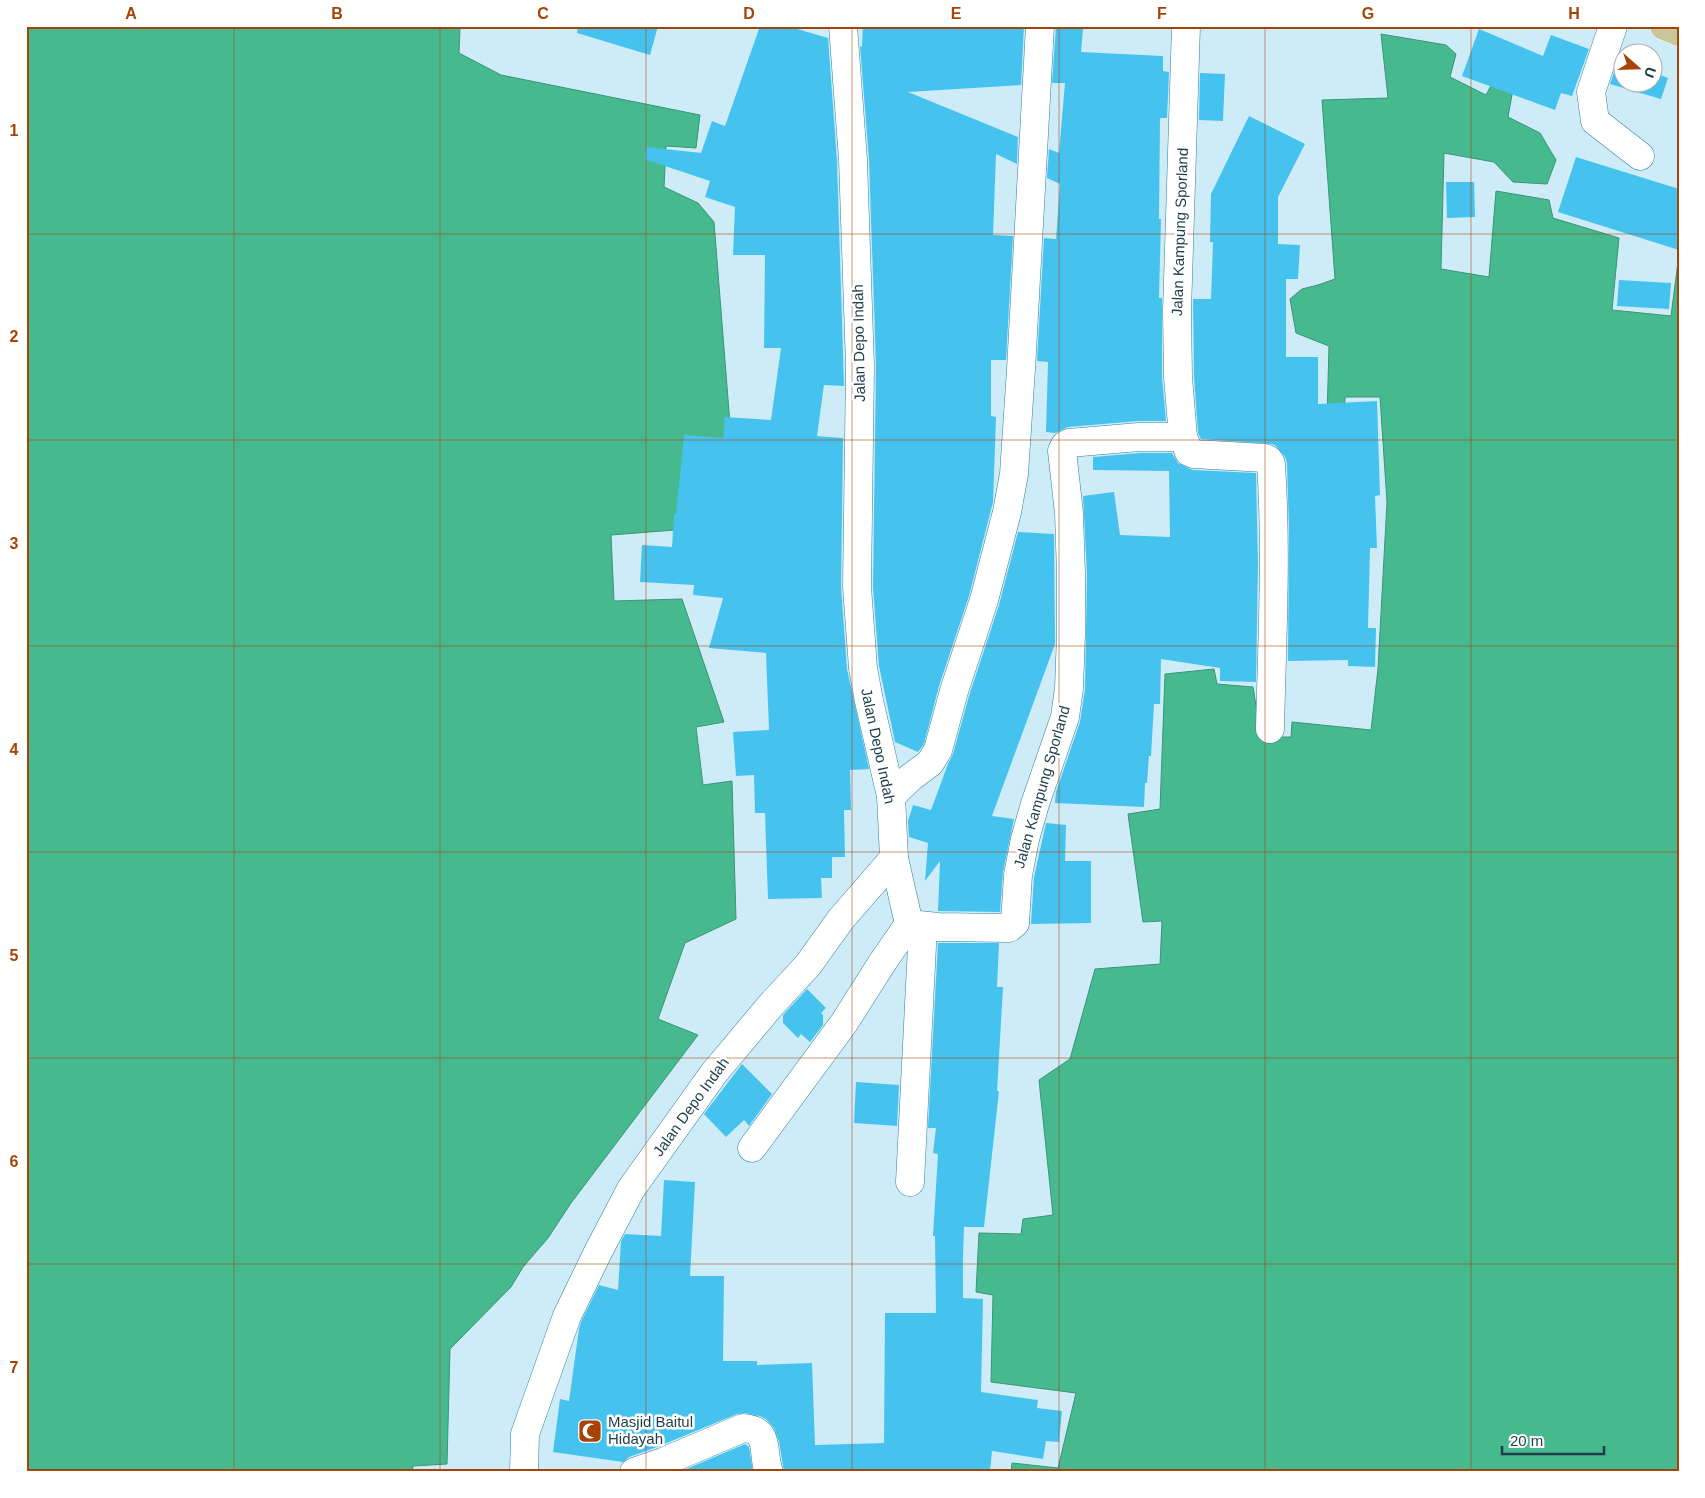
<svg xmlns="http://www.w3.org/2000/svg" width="1705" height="1498" font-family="Arial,sans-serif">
<rect width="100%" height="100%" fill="#ceecf8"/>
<g fill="#46ba8e" stroke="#399479">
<path d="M26,26H460L459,53L501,75L700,115L696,148L666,146L664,187L698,203L714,222L731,437L675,530L611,535L614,601L682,599L724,722L696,727L703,785L732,781L736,919L685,943L658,1019L698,1035L571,1203L548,1238L523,1267L511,1287L450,1349L447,1464L413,1466L412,1472H26Z"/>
<path d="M1381,34L1446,45L1456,54L1450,77L1486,95L1498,72L1515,78L1508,117L1540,133L1556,160L1547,184L1513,182L1494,162L1444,153L1441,269L1489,277L1496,191L1549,200L1553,218L1619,238L1612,310L1671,316L1679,254V1472H1011L1012,1463L1058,1468L1076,1393L991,1382L993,1295L976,1292L979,1233L1021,1234L1023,1219L1053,1215L1039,1080L1070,1059L1095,969L1160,964L1162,921L1143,922L1128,814L1160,809L1165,674L1214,669L1217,684L1253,687L1261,737H1291L1292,722L1371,730L1378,669L1387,502L1380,397H1345L1344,420L1327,418L1329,346L1296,333L1290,299L1302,289L1318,285L1335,279L1322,100L1388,98Z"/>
</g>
<g fill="#45c3ee">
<path d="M578,26H658L650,55L577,33Z"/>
<path d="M760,26H787L828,38L837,161L844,386L824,385L817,436L843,438L841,587L847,669L869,769L850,770L851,810H844L845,857H832V878H821L822,898L768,899L765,813H755L754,775L736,776L733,732L769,730L766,653L709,648L723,598L693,595L694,585L640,582L642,545L672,547L674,514H676L684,435L723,438L725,417L771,420L781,348H764L765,255H733L735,207L705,197L710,181L644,159L647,147L701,153L712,121L725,126Z"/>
<path d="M863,26H1024L1021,85L908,92L1018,137L1017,164L996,154L993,235L1013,236L1006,360H991V416L996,417L993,502L969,596L939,686L924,744L918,752L895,742L879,666L873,587L876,365L869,159L860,46L862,47Z"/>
<path d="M1056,26L1083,29L1081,52L1163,56V71L1169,72L1167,118H1160L1159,219H1161L1159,298H1162V377L1166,421H1138L1068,427L1055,433L1046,432L1048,362L1037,361L1044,238L1056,239L1060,184L1047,178L1049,149L1059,153L1065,83H1052Z"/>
<path d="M1479,29L1543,56L1551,35L1589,49L1572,96L1561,93L1555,110L1462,76Z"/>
<path d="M1618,60L1622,61V82H1652V72L1668,78L1661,99L1610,84Z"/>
<path d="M1200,73L1225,74L1223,121L1199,120Z"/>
<path d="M1249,116L1305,144L1278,197V244L1300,245L1298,279H1286V357H1318V404L1377,401L1380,495L1375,496L1377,548H1370L1368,628H1376L1375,667L1348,666V660L1288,661L1289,530L1287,463L1285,457L1276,446L1272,444L1201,439L1198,433L1194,376L1193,299H1211L1213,242H1210L1211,194Z"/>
<path d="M1576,157L1679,189V250L1558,212Z"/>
<path d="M1446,182H1474L1475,217L1447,218Z"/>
<path d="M1619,280L1671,283L1669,309L1617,306Z"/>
<path d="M1140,453H1172L1178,463L1193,470L1256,473L1258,563L1256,682L1220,681V668L1161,659L1160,704H1154L1151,756H1149L1147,783H1145L1144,807L1055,803L1056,792L1080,722L1085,689L1087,574L1083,496L1114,492L1120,535L1170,537L1169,471L1093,470V457Z"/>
<path d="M1018,532L1054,534L1055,644L992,816L1014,819L1003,872L1000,912L938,911L940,861L925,881L928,843L909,837L908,821L913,805L931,810L948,764L953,754L969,696L999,605Z"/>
<path d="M1046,823L1066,825L1065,861H1091V923L1031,924L1034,877Z"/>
<path d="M938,943H999L997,987H1003L997,1091H999L984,1227H964L963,1258V1298L983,1299L981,1392L1038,1400L1037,1408L1062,1411L1059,1442L1046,1441L1043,1459L992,1451L990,1472H784L779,1441L774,1428L766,1419L760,1416L745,1413L737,1414L657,1447L629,1457L623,1462L553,1452L560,1399L569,1401L579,1329L581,1322L599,1285L618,1290L621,1241L625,1234L661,1236L664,1180L695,1182L690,1276H724L723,1361H757V1365L812,1363L815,1445L884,1443L885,1313H936L935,1236H933L938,1154L933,1153L936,1128H928Z"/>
<path d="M807,989L826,1008L821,1013L823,1015V1025L810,1042L801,1034L798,1038L783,1023V1015Z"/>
<path d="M742,1064L772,1094L749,1126L744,1120L726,1137L704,1114Z"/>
<path d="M856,1082L899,1085L897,1126L854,1123Z"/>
<path d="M745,1444L749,1447L753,1472H696L684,1470Z"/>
</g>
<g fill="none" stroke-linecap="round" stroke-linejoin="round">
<g stroke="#2d809c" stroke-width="29">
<g id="minor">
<path d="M843,26L853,160L860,366L857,587L863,668L869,701L891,796L894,858L909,924L938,927L1009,928L1015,923L1018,875L1025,839L1035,804L1065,717L1069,688L1071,634V574L1069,513L1062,451L1065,445L1069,443L1139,437H1183"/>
<path d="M1186,26L1177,311L1178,377L1183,437L1189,452L1194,454L1265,458L1269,460L1271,464C1277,552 1272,641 1270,729"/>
<path d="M1613,26L1591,92L1595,121L1640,156"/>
<path d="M891,796L911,777L930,763L938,750L954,691L984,600L1007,512L1014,474L1021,369L1040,26"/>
<path d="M752,1148L844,1023L882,963L909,924"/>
<path d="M910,1182L923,926"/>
<path d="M524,1472L525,1434L567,1316L598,1252L631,1189L714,1073L771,1005L808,965L841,919L894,858"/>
<path d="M634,1472L663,1462L743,1428C772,1430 761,1452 769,1472"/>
</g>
</g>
<g stroke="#fff" stroke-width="29">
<path id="major" d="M1664,26L1679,32"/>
</g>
<use href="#minor" stroke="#fff" stroke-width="28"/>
<use href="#major" stroke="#c9c69a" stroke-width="28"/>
</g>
<path fill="none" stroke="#a64407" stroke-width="1" stroke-opacity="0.55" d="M234,26V1472M440,26V1472M646,26V1472M852,26V1472M1059,26V1472M1265,26V1472M1471,26V1472M26,234H1679M26,440H1679M26,646H1679M26,852H1679M26,1058H1679M26,1264H1679"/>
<defs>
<g id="mosque-square" transform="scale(1.25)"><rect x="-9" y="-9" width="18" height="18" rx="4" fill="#a64407" stroke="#fff"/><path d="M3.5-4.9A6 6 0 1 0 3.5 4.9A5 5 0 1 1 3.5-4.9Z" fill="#fff"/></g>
</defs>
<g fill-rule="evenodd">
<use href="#mosque-square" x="590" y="1431"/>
</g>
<g text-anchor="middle" stroke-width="5" stroke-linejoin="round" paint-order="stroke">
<g font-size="15" fill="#1b3c48" stroke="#fff">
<text transform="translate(1180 232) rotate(-88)" y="5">Jalan Kampung Sporland</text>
<text transform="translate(859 343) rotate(-91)" y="5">Jalan Depo Indah</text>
<text transform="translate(878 746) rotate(78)" y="5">Jalan Depo Indah</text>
<text transform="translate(1042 787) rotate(-74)" y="5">Jalan Kampung Sporland</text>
<text transform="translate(691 1107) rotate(-54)" y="5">Jalan Depo Indah</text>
</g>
<g font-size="15" fill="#1b3c48" stroke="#fff" text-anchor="start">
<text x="608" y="1427">Masjid Baitul<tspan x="608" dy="17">Hidayah</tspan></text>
</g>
</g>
<rect width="1705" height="1498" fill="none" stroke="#ffffff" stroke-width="55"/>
<g transform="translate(1638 68) rotate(110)"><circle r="24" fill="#ffffff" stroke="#a4b1b6"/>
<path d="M0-4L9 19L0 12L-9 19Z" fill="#a64407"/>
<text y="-8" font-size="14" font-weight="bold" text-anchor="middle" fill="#1b3c48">U</text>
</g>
<path d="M1502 1446v8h102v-8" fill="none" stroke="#1b3c48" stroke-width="2.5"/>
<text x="1510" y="1446" font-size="15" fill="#1b3c48" stroke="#ffffff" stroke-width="4" paint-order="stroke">20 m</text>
<rect x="28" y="28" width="1650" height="1442" fill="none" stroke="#a64407" stroke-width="2"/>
<g font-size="16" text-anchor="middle" font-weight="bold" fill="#a64407">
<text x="131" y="19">A</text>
<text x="337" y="19">B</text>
<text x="543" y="19">C</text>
<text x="749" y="19">D</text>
<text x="956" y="19">E</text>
<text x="1162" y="19">F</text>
<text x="1368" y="19">G</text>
<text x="1574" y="19">H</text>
<text x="14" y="136">1</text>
<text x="14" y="342">2</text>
<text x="14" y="549">3</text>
<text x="14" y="755">4</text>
<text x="14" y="961">5</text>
<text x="14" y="1167">6</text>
<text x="14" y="1373">7</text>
</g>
</svg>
